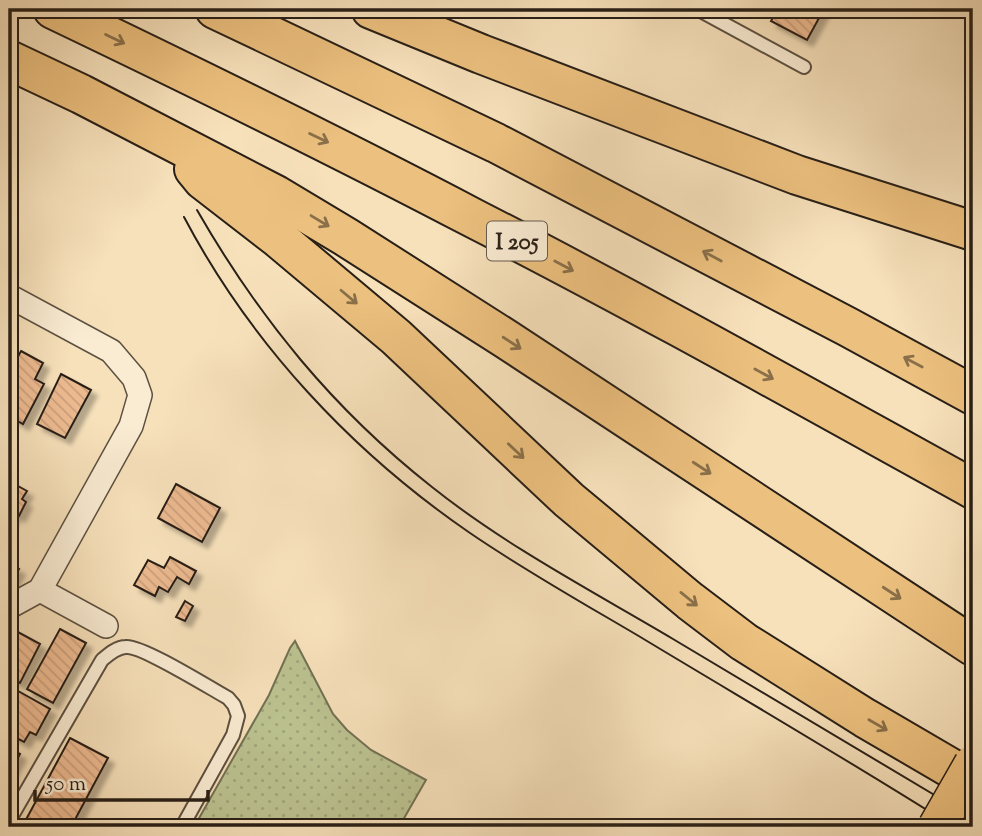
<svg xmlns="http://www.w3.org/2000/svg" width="982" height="836" font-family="'Sorts Mill Goudy',serif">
<defs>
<pattern id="grass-dots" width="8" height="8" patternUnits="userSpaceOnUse" patternTransform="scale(1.75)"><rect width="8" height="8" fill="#bcc391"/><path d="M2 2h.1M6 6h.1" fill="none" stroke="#a2a77c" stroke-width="1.8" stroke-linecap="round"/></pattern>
<pattern id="building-back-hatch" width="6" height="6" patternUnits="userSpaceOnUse" patternTransform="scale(1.75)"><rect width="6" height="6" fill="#edba90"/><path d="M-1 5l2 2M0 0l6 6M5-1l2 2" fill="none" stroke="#cb9f7b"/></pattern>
<filter id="shadow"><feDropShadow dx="6" dy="6" stdDeviation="2" flood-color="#0004"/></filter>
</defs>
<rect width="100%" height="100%" fill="#f7e1bb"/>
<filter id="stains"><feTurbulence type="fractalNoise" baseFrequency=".00286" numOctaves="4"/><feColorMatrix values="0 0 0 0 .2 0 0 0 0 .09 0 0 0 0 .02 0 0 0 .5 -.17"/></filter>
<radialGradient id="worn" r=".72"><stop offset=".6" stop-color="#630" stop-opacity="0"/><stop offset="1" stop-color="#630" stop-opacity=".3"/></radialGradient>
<path fill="url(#grass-dots)" stroke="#727154" stroke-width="2" d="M295,641L333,714L347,730L371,750L426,780L399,827H194L269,695L290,648Z"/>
<g fill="url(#building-back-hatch)" stroke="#281f17" stroke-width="2" filter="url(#shadow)">
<path d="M778,9H824L807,40L771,21Z"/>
<path d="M21,351L43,363L35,379L44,384L23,424L9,416V373Z"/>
<path d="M61,374L91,390L65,438L37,424Z"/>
<path d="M9,481L27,491L22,499L26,502L19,516L14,513L9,523Z"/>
<path d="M176,484L220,508L202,542L158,518Z"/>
<path d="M170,557L196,571L189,584L177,577L168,592L159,587L155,596L134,585L148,560L164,568Z"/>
<path d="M9,564L19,569L9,588Z"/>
<path d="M185,601L193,606L185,621L176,617Z"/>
<path d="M60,629L86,643L53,703L27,689Z"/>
<path d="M16,631L40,644L20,683L9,677V645Z"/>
<path d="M11,687L50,709L36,735L30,732L24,742L9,734V691Z"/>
<path d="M70,738L108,758L71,827H22Z"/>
<path d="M9,748L20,754L9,775Z"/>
</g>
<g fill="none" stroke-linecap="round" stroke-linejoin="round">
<g stroke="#5c5040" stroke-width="16">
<g id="lane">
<path d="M697,9L804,67"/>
<path d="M9,821L102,660C109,654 117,647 126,647C141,645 210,688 228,698L234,705L238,716L233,735L182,827"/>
</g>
</g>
<g stroke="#5c5040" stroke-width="26">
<g id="street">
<path d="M9,296L111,351L134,378L140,395L131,426L40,590L9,607"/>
<path d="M40,590L106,626"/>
</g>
</g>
<g stroke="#281f17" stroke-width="42">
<g id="highway">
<path d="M53,9C195,77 336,146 475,219C643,305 808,398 973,489"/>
<path d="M215,9L496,143L848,327L973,395"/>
<path d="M371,9L481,54L797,175L973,231"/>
<path d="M9,60L81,94L276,195L346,237L506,339L973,646"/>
<path d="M194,169L203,180L278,238L396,337L569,500L690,601L744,642L865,718L973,781"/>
</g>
</g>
<use href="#lane" stroke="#faecd3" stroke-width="12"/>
<use href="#street" stroke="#faecd3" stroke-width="23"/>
<use href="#highway" stroke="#ecc07e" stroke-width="38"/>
<g stroke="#281f17" stroke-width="2">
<path d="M197,210C259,318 333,409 432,487C506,546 592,591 673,639C773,699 873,759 973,818"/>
<path d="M184,217C251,344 352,452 470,533C524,570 581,602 637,635C743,699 850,761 954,827"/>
</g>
<g stroke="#281f17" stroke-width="40" stroke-linecap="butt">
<path id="primary-bridge" d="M937,827L973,764"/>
</g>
<use href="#primary-bridge" stroke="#ecc07e" stroke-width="37"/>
</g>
<defs><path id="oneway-shaft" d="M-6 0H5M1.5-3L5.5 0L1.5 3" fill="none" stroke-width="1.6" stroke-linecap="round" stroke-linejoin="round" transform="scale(1.75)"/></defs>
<g stroke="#8a704a">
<use href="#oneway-shaft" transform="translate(115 39) rotate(26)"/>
<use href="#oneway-shaft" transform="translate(319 138) rotate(26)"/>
<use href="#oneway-shaft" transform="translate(320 221) rotate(31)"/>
<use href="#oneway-shaft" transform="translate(712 256) rotate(-152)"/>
<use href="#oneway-shaft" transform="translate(564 266) rotate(28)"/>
<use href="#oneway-shaft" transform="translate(349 297) rotate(40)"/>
<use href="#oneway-shaft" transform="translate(512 343) rotate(33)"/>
<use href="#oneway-shaft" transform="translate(913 362) rotate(-152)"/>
<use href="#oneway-shaft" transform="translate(764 374) rotate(29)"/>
<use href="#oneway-shaft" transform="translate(516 451) rotate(43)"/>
<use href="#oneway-shaft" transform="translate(702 468) rotate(33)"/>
<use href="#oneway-shaft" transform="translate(892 593) rotate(33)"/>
<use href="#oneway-shaft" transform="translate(689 599) rotate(39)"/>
<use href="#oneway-shaft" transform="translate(878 725) rotate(30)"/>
</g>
<g text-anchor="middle" stroke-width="5" stroke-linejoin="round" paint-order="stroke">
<rect fill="#faecd3" stroke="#675c4f" stroke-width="2" x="487" y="221.5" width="60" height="39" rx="5"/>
<g font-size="23" font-weight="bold" fill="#281f17">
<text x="517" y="249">I 205</text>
</g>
</g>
<rect width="982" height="836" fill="none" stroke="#f7e1bb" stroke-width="35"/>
<rect x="10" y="10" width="961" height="815" fill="none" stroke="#281f17" stroke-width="3.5"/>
<rect x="18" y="18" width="947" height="801" fill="none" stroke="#281f17" stroke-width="2"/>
<path d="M35 790v10h173v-10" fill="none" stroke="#281f17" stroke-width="3.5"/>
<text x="46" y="790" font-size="21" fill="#281f17" stroke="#faecd3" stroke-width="5" paint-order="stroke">50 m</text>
<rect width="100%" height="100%" filter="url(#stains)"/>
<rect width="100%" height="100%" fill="url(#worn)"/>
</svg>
